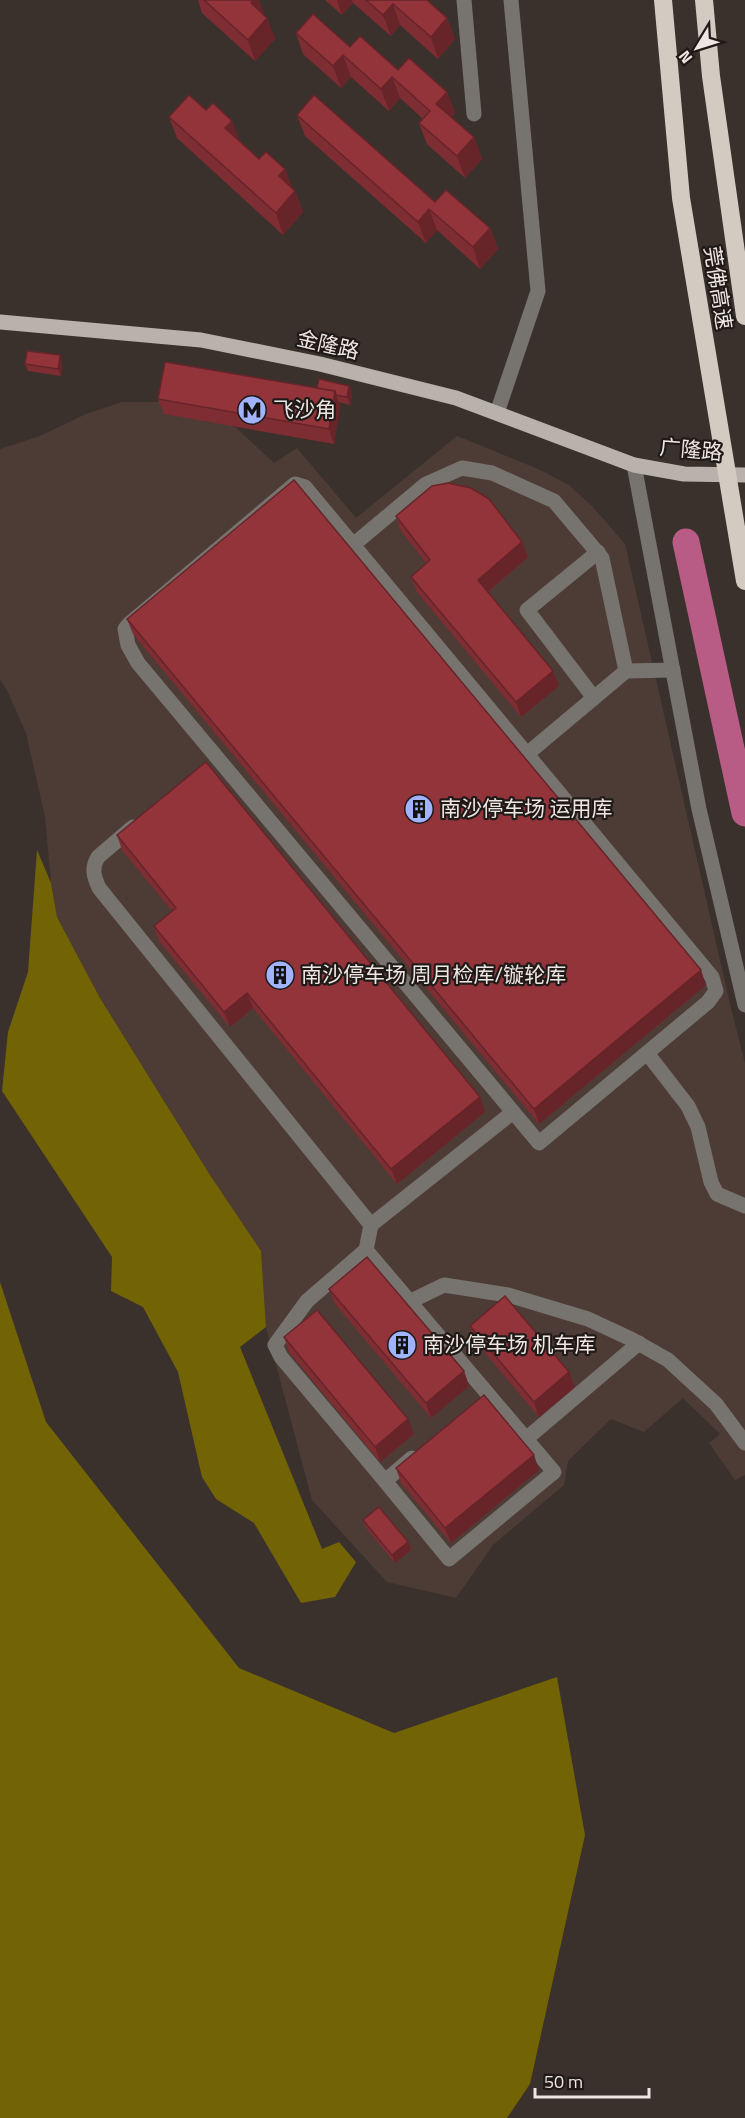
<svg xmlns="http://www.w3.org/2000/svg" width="745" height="2118" font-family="'Titillium Web','Noto Sans SC',sans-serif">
<rect width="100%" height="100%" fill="#3b312c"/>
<path fill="#4c3c35" d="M122,402H160L234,426L274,463L297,448L356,518L457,436L538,469L569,485L593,507L625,544L731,1008L745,1063V1475L735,1480L709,1443L720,1434L683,1398L644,1432L611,1419L568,1461L564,1485L493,1545L456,1598L387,1582L312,1500L266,1327L261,1251L210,1175L100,998L57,917L51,883L45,817L26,733L6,688L0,680V449L40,436L86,414Z"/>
<g fill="#726304">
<path d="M37,850L51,883L57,917L100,998L210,1175L261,1251L266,1327L240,1347L322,1549L339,1542L356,1562L335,1597L301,1603L254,1523L216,1499L202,1477L178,1372L143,1307L111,1291L112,1257L2,1091L8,1032L28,972Z"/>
<path d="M0,1282L46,1422L239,1668L394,1733L557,1677L585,1835L530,2084L507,2118H0Z"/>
</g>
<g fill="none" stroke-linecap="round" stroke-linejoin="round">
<path stroke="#b85c86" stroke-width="27" d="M686,542L745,813"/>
<g stroke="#77736f" stroke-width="15">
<path d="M464,0L474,114"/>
<path d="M497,413L538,291L511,0"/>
<path d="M634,465L699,809L745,1005"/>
<path d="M295,484L305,487L712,977L716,991L708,1002L539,1143L138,663L128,645L125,629L129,624Z"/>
<path d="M353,545L426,484L462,468L492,473L554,501L602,558L626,671"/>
<path d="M594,698L527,610L598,552"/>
<path d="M527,754L626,671L673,670"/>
<path d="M133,827L98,857C91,868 94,877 99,888L371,1225L513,1112"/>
<path d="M647,1053L688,1106L698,1127L711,1182L717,1194L745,1206"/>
<path d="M371,1225L366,1250L554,1472L449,1559L385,1481L412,1458"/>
<path d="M366,1250L307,1301L275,1345L281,1357L385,1481"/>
<path d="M409,1302L444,1285L508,1295L588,1319L631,1339L668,1360L716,1404L745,1443"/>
<path d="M526,1439L639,1343"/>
</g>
<path stroke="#b9b2aa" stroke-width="15" d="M0,322L201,340L320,364L456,398L634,465L684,474L745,475"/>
<g stroke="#d3cbc1" stroke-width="18">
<path d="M663,0L681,198L745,581"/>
<path d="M704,0L711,76L745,316"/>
</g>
</g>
<g fill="#7e2d33">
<path d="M198,0H259L264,15L267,18L275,39L255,61L202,13Z"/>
<path d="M325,0H427L447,18L455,39L438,59L400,25L391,36L353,3L342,15Z"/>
<path d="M296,33L350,47L398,70L447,92L455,113L451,117L474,137L482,159L465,178L427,144L419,123L423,119L400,98L389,111L351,77L341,88L303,54Z"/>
<path d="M206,110L232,121L239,140L259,159L285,169L292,188L295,191L303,212L283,235L177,138L169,117Z"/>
<path d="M297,115L435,202L490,228L498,249L480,269L437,230L426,243L305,136Z"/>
<path d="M62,363L61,376L28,371L25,364Z"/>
<path d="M349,386L352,394L350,405L339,402L340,406L334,444L164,414L158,399Z"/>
<path d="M396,516L522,542L528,557L488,592L559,686L521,717L417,592L411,577L427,564L401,531Z"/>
<path d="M127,619L706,985L539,1124L133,634Z"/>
<path d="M117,835L485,1112L397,1184L253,1008L230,1027L159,941L154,926L172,911L122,850Z"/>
<path d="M329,1289L464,1371L469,1386L431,1418L335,1304Z"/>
<path d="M470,1326L569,1372L575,1387L539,1417L475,1341Z"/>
<path d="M284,1337L414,1434L380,1462L289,1352Z"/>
<path d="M396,1468L539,1470L451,1543L401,1483Z"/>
<path d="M363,1520L408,1542L411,1550L395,1563L366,1528Z"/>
</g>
<g fill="#672429">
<path d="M253,0H259L265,17L251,3Z"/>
<path d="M337,0H352L353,3L342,15Z"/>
<path d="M393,4L400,25L391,36L383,15Z"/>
<path d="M267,18L275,39L255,61L248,40Z"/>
<path d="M447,18L455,39L438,59L431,37Z"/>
<path d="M343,55L351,77L341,88L333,66Z"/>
<path d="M392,77L400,98L389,111L381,89Z"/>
<path d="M447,92L455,113L444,125L436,104Z"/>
<path d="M232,121L240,142L225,128Z"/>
<path d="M474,137L482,159L465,178L457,156Z"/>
<path d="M285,169L293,190L279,176Z"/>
<path d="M295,191L303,212L283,235L276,213Z"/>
<path d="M429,209L437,230L426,243L418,222Z"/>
<path d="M490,228L498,249L480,269L473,247Z"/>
<path d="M60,355L62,363L61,376L58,369Z"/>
<path d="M349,386L352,394L350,405L347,397Z"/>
<path d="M335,391L340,406L334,444L329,429Z"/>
<path d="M522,542L528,557L484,595L478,580Z"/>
<path d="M553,671L559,686L521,717L516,702Z"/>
<path d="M701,970L706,985L539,1124L534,1109Z"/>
<path d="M247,993L253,1008L230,1027L224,1012Z"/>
<path d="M480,1097L485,1112L397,1184L391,1169Z"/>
<path d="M464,1371L469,1386L431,1418L426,1403Z"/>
<path d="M569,1372L575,1387L539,1417L534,1402Z"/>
<path d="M408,1419L414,1434L380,1462L375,1447Z"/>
<path d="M534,1455L539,1470L451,1543L445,1528Z"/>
<path d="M408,1542L411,1550L395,1563L392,1555Z"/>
</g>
<g fill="#93343b" stroke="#672429" stroke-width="1.5">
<path d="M204,0H253L251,3L267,18L248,40Z"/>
<path d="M366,0H427L447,18L431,37L393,4L383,15Z"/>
<path d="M313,14L350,47L360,36L398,70L409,58L447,92L436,104L474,137L457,156L419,123L430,111L392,77L381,89L343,55L333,66L296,33Z"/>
<path d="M189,95L206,110L213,103L232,121L225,128L259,159L266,152L285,169L279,176L295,191L276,213L169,117Z"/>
<path d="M314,95L435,202L446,190L490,228L473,247L429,209L418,222L297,115Z"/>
<path d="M27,351L60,355L58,369L25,364Z"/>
<path d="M165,362L335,391L329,429L158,399Z"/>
<path d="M319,379L349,386L347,397L336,395L335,391L317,388Z"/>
<path d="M294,480L701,970L534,1109L127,619Z"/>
<path d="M448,483L471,488L489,499L522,542L478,580L553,671L516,702L411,577L430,560L396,516L432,486Z"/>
<path d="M206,762L480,1097L391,1169L247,993L224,1012L154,926L176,908L117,835Z"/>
<path d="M367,1257L464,1371L426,1403L329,1289Z"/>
<path d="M505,1296L569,1372L534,1402L470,1326Z"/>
<path d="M317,1310L408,1419L375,1447L284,1337Z"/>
<path d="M484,1395L534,1455L445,1528L396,1468Z"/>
<path d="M379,1507L408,1542L392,1555L363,1520Z"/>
</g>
<defs>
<g id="metro-disc" transform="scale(1.5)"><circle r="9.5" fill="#a1b3fd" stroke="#1f1a18"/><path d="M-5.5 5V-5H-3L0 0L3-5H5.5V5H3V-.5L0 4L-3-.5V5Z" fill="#111"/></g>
<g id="building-disc" transform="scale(1.5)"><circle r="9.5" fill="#a1b3fd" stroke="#1f1a18"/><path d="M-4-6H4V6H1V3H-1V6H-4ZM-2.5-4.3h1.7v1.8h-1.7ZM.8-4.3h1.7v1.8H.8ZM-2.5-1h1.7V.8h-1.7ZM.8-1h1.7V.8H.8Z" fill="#111"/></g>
</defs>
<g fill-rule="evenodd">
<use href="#metro-disc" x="252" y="410"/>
<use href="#building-disc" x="419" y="809"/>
<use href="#building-disc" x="280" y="975"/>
<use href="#building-disc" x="402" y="1345"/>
</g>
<g text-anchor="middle" stroke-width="4.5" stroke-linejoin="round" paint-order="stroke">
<g font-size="21" fill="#ede6e3" stroke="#1f1a18">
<text transform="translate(718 288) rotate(81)" y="7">莞佛高速</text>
<text transform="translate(328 345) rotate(13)" y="7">金隆路</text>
<text transform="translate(691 450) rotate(5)" y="7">广隆路</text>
</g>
<g font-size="21" fill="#ede6e3" stroke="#1f1a18" text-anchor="start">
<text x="273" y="417">飞沙角</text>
<text x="440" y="816">南沙停车场 运用库</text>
<text x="301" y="982">南沙停车场 周月检库/镟轮库</text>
<text x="423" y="1352">南沙停车场 机车库</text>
</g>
</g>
<g transform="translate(697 48) rotate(232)" stroke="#1f1a18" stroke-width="4.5" paint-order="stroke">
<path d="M0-4.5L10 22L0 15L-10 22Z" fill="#ede6e3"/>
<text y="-9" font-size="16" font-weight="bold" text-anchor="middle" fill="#ede6e3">N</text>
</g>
<path d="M535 2088v9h114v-9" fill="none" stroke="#ede6e3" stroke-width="3"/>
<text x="544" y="2088" font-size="18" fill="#ede6e3" stroke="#1f1a18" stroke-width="4.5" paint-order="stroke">50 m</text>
</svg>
